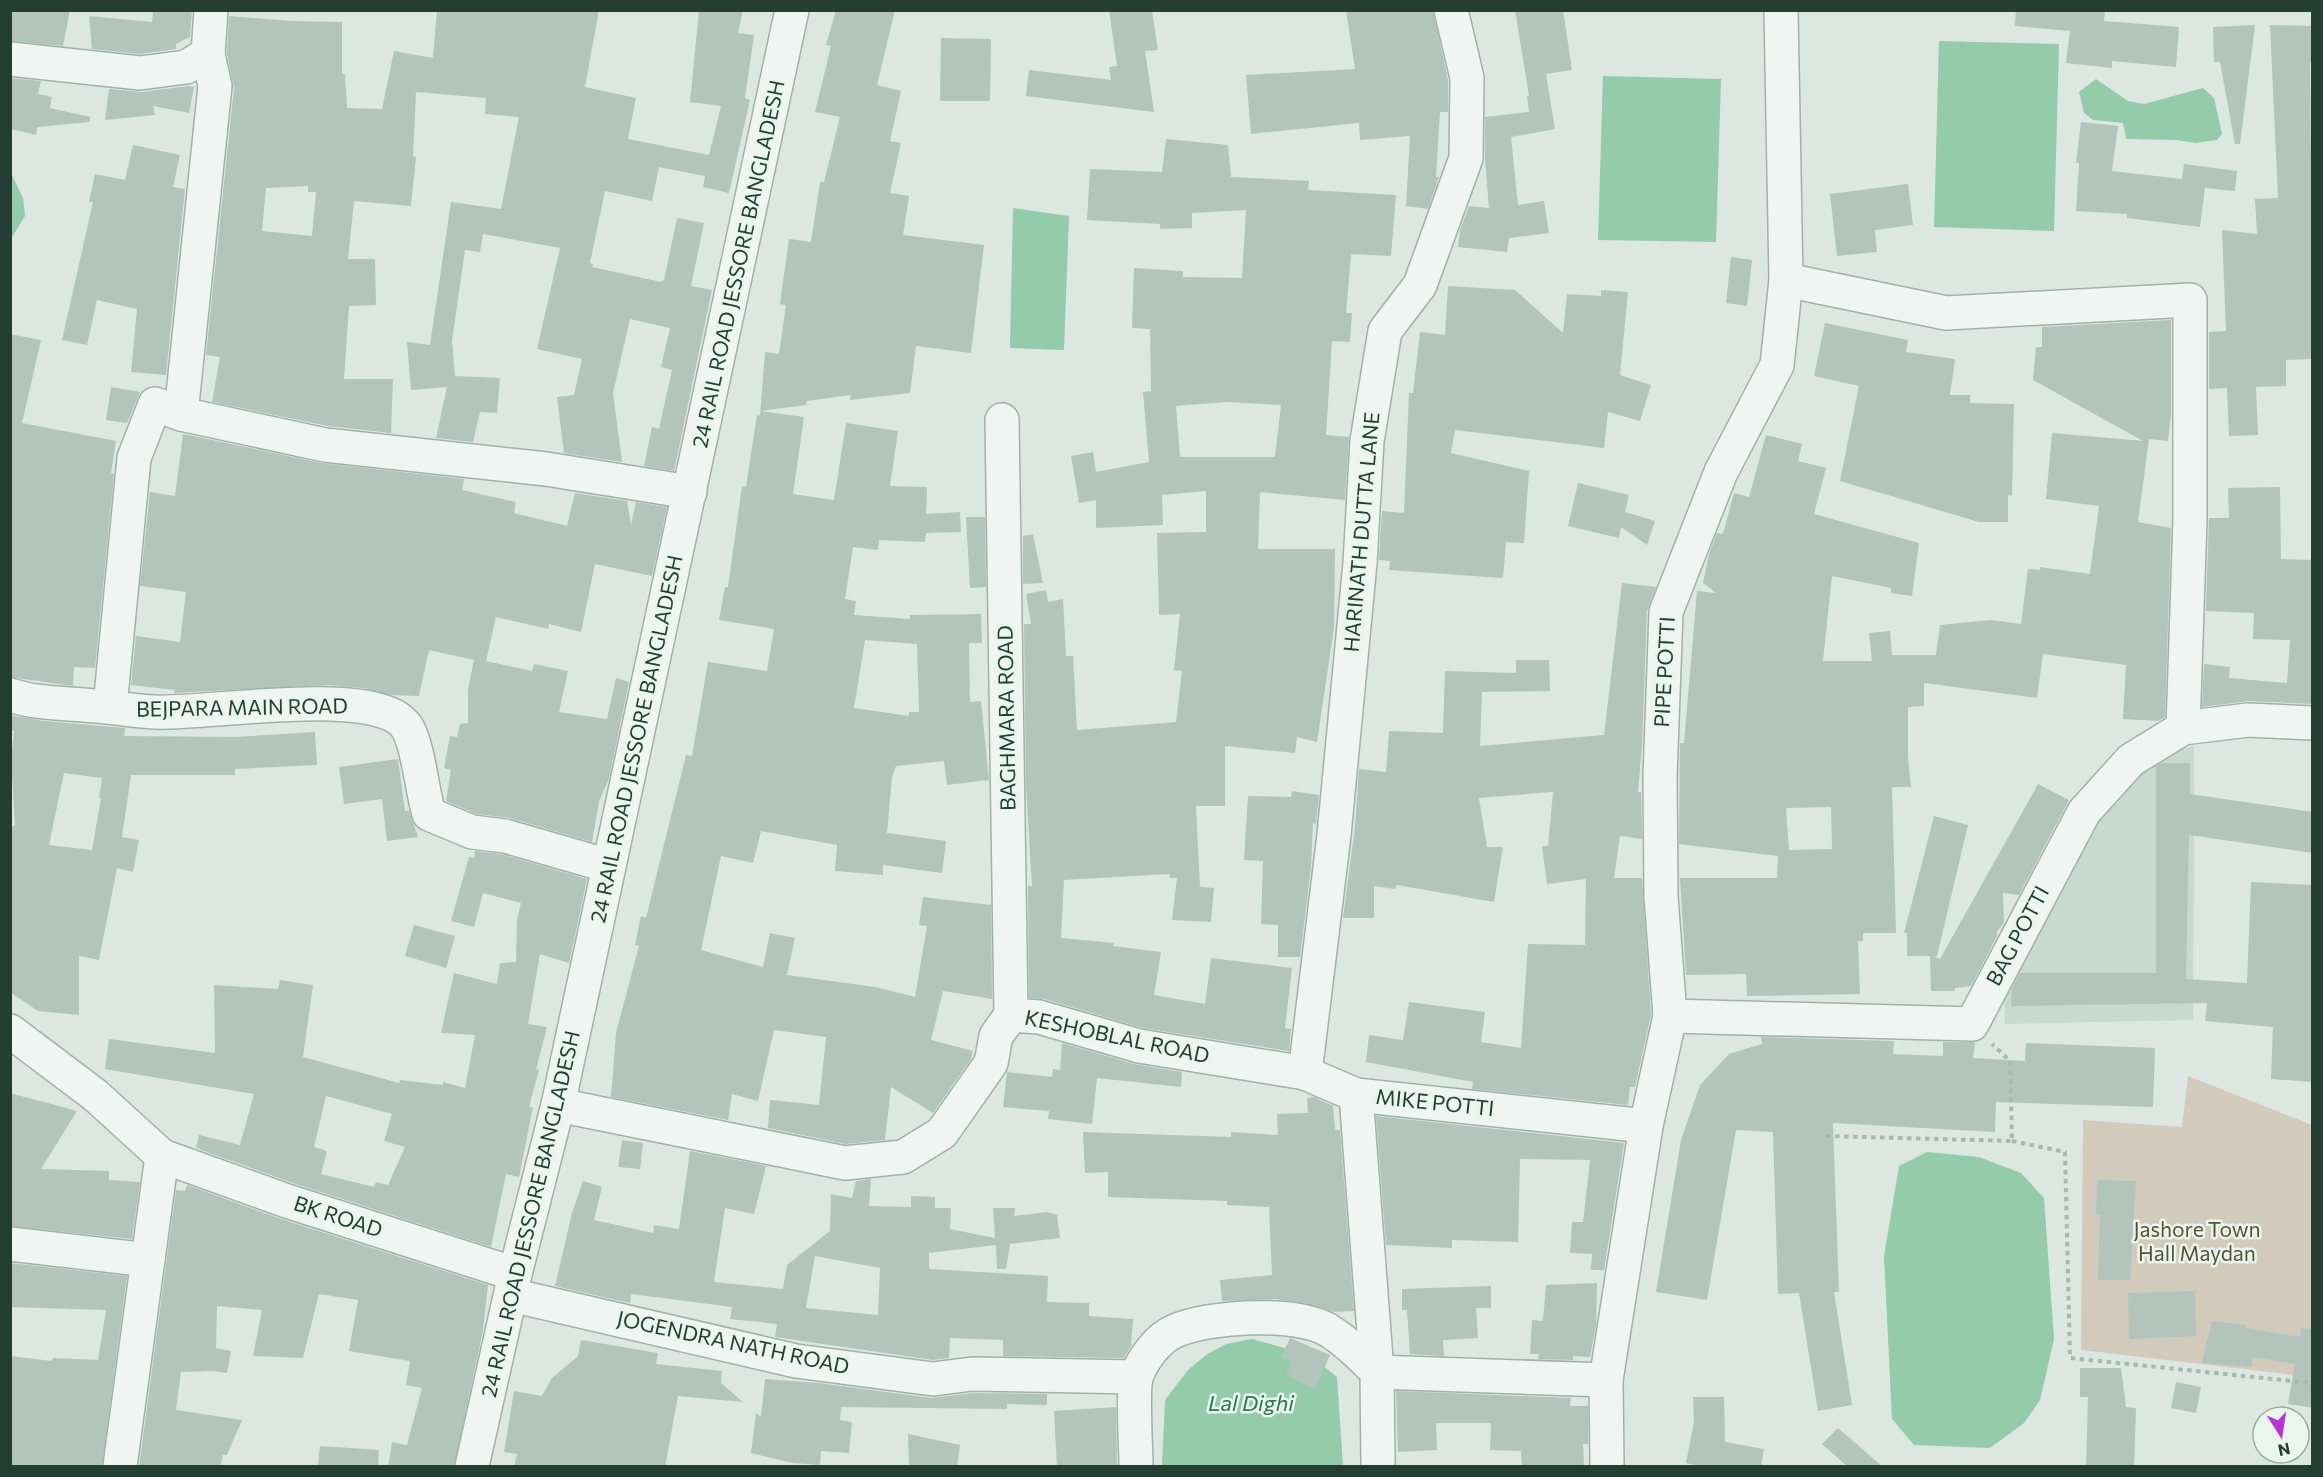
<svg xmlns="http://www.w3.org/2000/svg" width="2323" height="1477" font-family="Commissioner,sans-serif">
<rect width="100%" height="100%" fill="#dce7e2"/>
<path fill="#c9d9d2" d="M2194,746L2193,1020L2005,1024L2004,977L2093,816L2152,755Z"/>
<path fill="#d2cbbc" d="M2188,1076L2312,1125V1377L2081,1350L2083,1120L2182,1127Z"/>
<g fill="#93cbab">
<path d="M1939,41L2059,44L2054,231L1934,227Z"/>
<path d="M1603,76L1721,79L1716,242L1598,240Z"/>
<path d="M2096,79L2128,101L2144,104L2203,88L2214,98L2222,134L2217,140L2195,143L2177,140L2126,139L2123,123L2093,120L2084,113L2079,92Z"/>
<path d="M11,173L23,198L25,216L11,239Z"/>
<path d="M1013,208L1069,216L1064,350L1010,348Z"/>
<path d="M1927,1152L1979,1157L2021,1173L2044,1198L2054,1339L2040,1400L2024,1423L1990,1448L1914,1445L1892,1419L1884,1256L1899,1166Z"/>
<path d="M1252,1339L1309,1355L1337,1377L1343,1466H1162L1165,1400L1188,1370L1206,1355L1226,1344Z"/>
</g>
<g fill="#b2c4bc" fill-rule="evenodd">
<path d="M10,10H70L63,46L10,41Z"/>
<path d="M174,10H192L190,37L176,44V49L140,54L92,49L89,16L152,22L153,12Z"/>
<path d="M437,10H599L585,87L636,98L628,139L709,155L721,106L690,102L699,10H743L738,33L754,35L745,98L750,100L729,193L703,187L705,176L659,167L652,201L605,191L590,263L593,264L592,267L661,282L664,280L677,218L704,223L691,286L712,290L674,471L644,466L652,427L659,429L672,370L661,367L670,328L630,319L613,393L622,462L564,453L557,397L574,395L582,359L537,349L560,248L483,234L480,252L465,250L452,341L455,376L500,378L497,413L480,412L473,442L436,438L447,387L411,390L407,342L430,345L451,202L501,209L519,117L485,114L486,98L416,92L413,156L416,157L411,206L354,201L348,259H375L376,305L349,306L344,379H393L391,433L328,426L212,402L220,357L206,355L234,88L227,53L229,16L292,21L342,22V74H345L347,108L382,109L394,51L433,58ZM308,186V192H316L312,236L262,231L266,188Z"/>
<path d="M836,10H895L877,85L901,91L890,141L901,143L890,193L909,196L903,235L984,245L971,353L916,346L910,393L850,400L851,395L807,401L806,405L761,411L804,417L793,494L834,500L846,423L898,431L890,486L927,487L926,514L960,512L961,532L926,533L925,542L879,540L878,550L853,547L845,599L856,601L854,615L910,619V615L981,614L982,643H969L970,702L981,701L989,780L947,785L944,761L896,766L892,777L887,833L946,841L942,873L883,865V875L835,871L837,845L761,831L753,863L721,856L701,950L763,967L770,933L795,938L787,975L875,987L915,997L927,926L919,925L923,897L991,905L992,999L943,991L931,1040L973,1051L971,1059L933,1113L891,1087L885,1140L846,1144L768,1128L770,1100L819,1105L826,1037L774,1030L758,1101L732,1094L728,1120L611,1097L616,1033L639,946L635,945L641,916L646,918L686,755L692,756L708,662L767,671L774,629L719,620L725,587H728L742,486L746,487L757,415L760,416L765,352L779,354L786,305L780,304L789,239L811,242L820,182H824L840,117L815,112L831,46L826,45ZM865,640L917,644L919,712H909V716L854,708Z"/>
<path d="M1109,10H1152L1158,50L1145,51L1154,112L1026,96L1029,70L1111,80L1109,67L1117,66Z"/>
<path d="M1346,10H1433L1448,80V112H1440L1436,177H1439L1428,209L1406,206L1410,136L1360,140L1359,123L1251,134L1246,75L1355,69Z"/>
<path d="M1515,10H1563L1572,70L1546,74L1555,129L1511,137L1518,205L1544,201L1549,233L1509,238L1507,252L1458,247L1460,230L1469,206L1489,208L1485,158V117L1529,112L1527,96H1529Z"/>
<path d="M2016,10H2105L2104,21L2179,27L2176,67L2112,61V68L2066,63L2070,31L2015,26Z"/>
<path d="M2255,25L2240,144H2235L2220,62H2214L2213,27Z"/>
<path d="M2270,25L2313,26V62H2310L2313,359L2286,360V386L2256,387L2258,435L2229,436L2227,388L2209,389V332L2226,331L2222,230L2257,234L2255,199L2278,198Z"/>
<path d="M941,38L991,39L990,101H940Z"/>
<path d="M10,78L41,81L38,94L52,97L50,108L90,117V122L37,127L36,135L10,129Z"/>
<path d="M188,86L194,87L189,113L153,106L155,115L105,120L109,89L142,92Z"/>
<path d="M2081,122L2118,126L2112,171L2182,179L2184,164L2237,171L2235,191L2205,188L2200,227L2127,218V214L2076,211L2079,163H2076Z"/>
<path d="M1166,139L1228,145L1231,177L1309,181L1308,190L1396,195L1391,256L1351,254L1346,313H1352L1350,342L1332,341L1326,435L1349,437L1345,500L1260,492L1258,549H1335L1334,628L1317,742L1297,737L1295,753L1225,746V806H1196L1200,887L1214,888L1211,922L1172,920L1177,878H1170L1169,874L1064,880L1061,938L1114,943L1113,946L1161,952L1154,995L1205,1004L1211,958L1292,968L1285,1028L1291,1029L1289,1051L1143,1028L1044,999L1029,998L1028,886H1032L1026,786L1024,624H1031L1026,594L1046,590L1048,602L1063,599L1066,656H1073L1077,730L1176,722L1182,671L1174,670L1180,614L1159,615L1157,533L1206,532V491L1162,495L1163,525L1096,528V500L1079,503L1071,456L1093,452L1096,472L1149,462L1143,392L1151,391L1150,329L1132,328L1134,268L1183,271V277L1242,278L1246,210L1192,213V228L1160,229V224L1087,220L1090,169L1162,172ZM1227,402L1281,405L1275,457H1180L1176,406Z"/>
<path d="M133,145L180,155L173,187L185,189L166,375L131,372L137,309L97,300L87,345L62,340L93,202H89L95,174L125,180Z"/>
<path d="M1908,184L1913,225L1875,230L1877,252L1837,256L1830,194Z"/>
<path d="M1731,257L1752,260L1747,306L1726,303Z"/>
<path d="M1448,286L1515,290L1563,333L1567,294L1601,296V290L1628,292L1620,375L1651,385L1640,421L1608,412L1604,448L1455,430L1451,453L1529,471L1524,543L1506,542L1503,578L1389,570L1390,561L1379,560L1382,511L1404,513L1409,393H1413L1420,332L1445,335Z"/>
<path d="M2171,320V415L2168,441L2149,439L2138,522L2171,528L2165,717L2158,721L2123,719L2126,665L2043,654L2037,698L1924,683V706L1908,707V759L1911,787H1892L1896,933H1863V941H1858L1860,994L1747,996L1746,974L1686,975L1680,878H1777L1778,856L1679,844L1680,743H1684L1697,591L1716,593L1703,583L1709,554L1717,533L1723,534L1734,493L1749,497L1766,435L1802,444L1798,461L1826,468L1814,514L1919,543L1912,596L1891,593V588L1832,576L1823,661H1872L1869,633L1890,631L1892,655H1936L1940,625L1991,620L2021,624L2028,569L2040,570V567L2090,574L2099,506L2046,499L2052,433L2143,441L2033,380L2036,347H2042V327ZM1831,807L1832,849L1789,850L1786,808Z"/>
<path d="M1825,323L1908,340L1906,352L1955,359L1950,395H1970V403L2014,404L2012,496L2008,495V522H1979L1840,481L1859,386L1814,376Z"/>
<path d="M10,334L41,340L22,423L116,441L111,473L114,474L95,668L74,667L73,686L10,677Z"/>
<path d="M111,387L140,392L127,423L106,420Z"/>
<path d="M183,434L321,463L464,479L462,490L516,502L514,513L567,526L575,493L627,501L631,525L636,502L667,507L652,576L595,564L581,632L549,624L548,629L496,617L486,661L532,671L534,664L568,671L559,712L607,719L616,678L629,682L609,778L599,802L592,842L510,818L477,814L446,801L451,770L444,768L450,736L457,737L460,724L468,723V689L474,660L429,650L419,696L391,695L363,688L328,685L174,693L175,690L131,685L136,636L180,642L186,592L140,586L150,492L175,496Z"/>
<path d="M1578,483L1629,495L1625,512L1655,521L1647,545L1621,527L1619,538L1568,526Z"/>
<path d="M2280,487L2281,559L2313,560V704L2249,701L2202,707L2204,664L2230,667L2229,678L2287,683L2290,640L2253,639L2254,613L2206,611L2209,518H2229L2228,488Z"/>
<path d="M966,517H985L986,587L970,588Z"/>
<path d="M1033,534L1043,583L1023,584V536Z"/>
<path d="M1622,583L1656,587L1647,611L1642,745L1638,792H1641L1642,839L1620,836L1614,878H1642L1651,1015L1635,1087H1630L1628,1105L1472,1089L1473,1082L1366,1062L1369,1035L1403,1040L1409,1002L1485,1012L1481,1042L1521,1048L1528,944L1585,945L1586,879L1547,884L1542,846H1548L1553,792L1479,798L1487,847H1503L1494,902L1397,885L1395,889L1374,886V918H1343L1355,827L1359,769L1386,772L1389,731L1443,733L1445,671L1516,673V660H1549L1550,691L1482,692L1480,746L1604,735Z"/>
<path d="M10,715L44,721L125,728L124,736L235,737L315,732L317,765L235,769V775H131L122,837L139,840L133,872L117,868L99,960L79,956V1015L38,1011L10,992V826H15L11,760L14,731H10ZM64,773L102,778L99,798H101L92,850L49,845Z"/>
<path d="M398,759L405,811H409L418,837L387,841L382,799L344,804L339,767Z"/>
<path d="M2162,763H2190V794L2313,812V853L2189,835L2186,979L2247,983L2251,882L2313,885V1082L2271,1079L2273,1027L2205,1021L2207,1003L2011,1006L2012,989L2020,973H2156V766Z"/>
<path d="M2038,784L2069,800L2019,895L2003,893L2004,923L1997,931V936L1971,986L1955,988V991H1931L1930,956H1907V933H1904L1934,816L1968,825L1937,956H1934L1940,959Z"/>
<path d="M1292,791L1319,795L1316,824L1313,823L1311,867L1300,957H1278V925L1261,924L1263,861L1244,860L1248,796L1291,797Z"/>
<path d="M475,851L501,854L587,879L569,963L540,954L528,1024L547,1027L536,1069L539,1070L529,1107H533L519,1177L506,1174L491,1247L293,1183L196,1148L199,1135L240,1145L254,1094L105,1069L109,1039L215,1053L214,985L278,989L280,980L313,985L303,1057L399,1083L400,1080L443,1085V1082L465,1088L475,1035L441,1033L454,973L497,984L500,963L516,962L517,919L521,903L483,893L474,927L451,921L469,857L474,858ZM326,1096L392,1114L384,1141L405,1147L388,1185L376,1182L374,1187L321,1174L327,1151L314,1147Z"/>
<path d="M414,925L455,936L446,968L405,956Z"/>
<path d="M1761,1037L1894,1041L1893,1054L1943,1056V1042H1975L1973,1058L2025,1061L2026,1043L2155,1048L2153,1107L1996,1102L1995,1132L1833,1123L1839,1292H1834L1852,1405L1818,1411L1799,1293L1778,1294L1773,1132L1736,1130L1707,1300L1656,1292L1681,1140L1700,1085L1729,1054L1762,1044Z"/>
<path d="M1062,1043L1134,1064L1182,1072L1181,1087L1097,1078L1092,1124L1048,1119L1049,1111L1003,1107L1007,1072L1052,1077L1053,1069L1060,1070Z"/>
<path d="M10,1093L77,1111L41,1169L109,1171V1180L140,1182L132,1239L10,1226Z"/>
<path d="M1314,1097L1333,1106L1335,1130H1340L1354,1311L1333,1312L1317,1306L1276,1299L1222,1301L1220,1280L1272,1275L1269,1207L1227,1205V1201L1108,1197V1172L1085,1173L1083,1132L1231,1137V1132L1278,1135L1277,1114L1308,1113L1307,1098Z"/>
<path d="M1376,1116L1624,1143L1604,1270H1591L1592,1254L1570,1253L1572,1222H1583L1590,1160L1520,1159L1518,1242L1452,1240V1248L1386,1245Z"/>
<path d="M622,1140L643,1143L640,1169L618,1167Z"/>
<path d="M690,1151L766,1166L754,1214L725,1208L714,1282L783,1289L787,1265L830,1231L831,1194L852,1198L856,1181L871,1179L869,1206L911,1207V1196L935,1197V1208H951L950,1229L995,1238L993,1208H1015L1014,1216L1047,1212L1057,1215L1060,1238L1010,1244L1006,1269H997L996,1245L929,1253V1269L1048,1276L1047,1302L1089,1303V1316L1133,1319L1131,1346L1124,1358L1003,1356V1340L950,1338L949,1358L933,1360L775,1337L777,1324L730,1319L732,1307L631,1294L630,1303L555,1286L572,1213L583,1181L602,1187L594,1220L653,1233L654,1225L679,1229ZM815,1256L880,1268L878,1315L806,1308Z"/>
<path d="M2097,1180L2136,1181L2130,1280H2098L2100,1215H2096Z"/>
<path d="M187,1185L281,1219L488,1285L483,1330L454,1467H388L392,1442L407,1445L422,1388L406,1385L410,1361L349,1351L358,1300L319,1294L303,1358L253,1356L262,1310L217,1306L216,1348L231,1351L227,1373L212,1371L181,1372L176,1410L242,1420L227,1455H223L220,1467H139L176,1190L185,1191Z"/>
<path d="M10,1263L127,1276L102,1467H10V1356L52,1361L53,1358L98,1360L106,1310L10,1307Z"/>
<path d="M1597,1283L1596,1325L1590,1357L1573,1356V1360L1538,1359L1539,1354H1530L1532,1320L1543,1321L1546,1285Z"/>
<path d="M1491,1286V1308H1476L1478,1338L1443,1340L1444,1356L1410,1354L1407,1310H1402V1289Z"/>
<path d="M2195,1291L2196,1336L2129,1339L2128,1293Z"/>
<path d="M2212,1321L2245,1325V1328L2300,1337L2301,1328L2313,1329V1408L2288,1404L2295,1364L2252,1357V1367L2202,1363Z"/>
<path d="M1290,1338L1330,1355L1315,1389L1286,1375L1292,1362L1281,1358Z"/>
<path d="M581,1340L658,1353L656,1364L722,1371L721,1383L743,1402L678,1396L665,1467H514L517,1454L504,1452L514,1391L542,1396L552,1378L578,1356Z"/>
<path d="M2080,1368H2121L2126,1407L2136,1408L2134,1467H2086L2088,1397H2080Z"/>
<path d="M765,1379L819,1383L931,1398L973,1393L1047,1394V1405L1007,1404V1409L841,1407L840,1420L852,1422L849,1453L821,1451L820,1465L792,1463L751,1453L756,1413L761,1417Z"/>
<path d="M2176,1382L2201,1387L2196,1413L2171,1408Z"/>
<path d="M1396,1391L1571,1398L1570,1406H1588V1444H1583L1584,1467H1522L1521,1451L1490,1450L1491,1423H1436L1437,1450L1398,1452Z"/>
<path d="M1693,1397H1724L1725,1442L1764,1449L1761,1467H1705L1686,1463L1694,1422Z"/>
<path d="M1116,1407L1117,1467H1057L1054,1411Z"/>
<path d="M1838,1428L1883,1467H1848L1822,1444Z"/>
<path d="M908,1434L960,1445L957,1467H909Z"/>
<path d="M320,1446L379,1450L378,1467H318Z"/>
</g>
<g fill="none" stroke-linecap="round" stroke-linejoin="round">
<g stroke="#a1b1aa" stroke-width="36">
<g id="minor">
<path d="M10,59L140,73L186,67L208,54L211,10"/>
<path d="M1786,280L1946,313L2190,300V520L2183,728"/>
<path d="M181,414L325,445L546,469L690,492"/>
<path d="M1002,420L1011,1015"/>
<path d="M10,695C34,703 57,703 83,705C107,706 131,711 155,712C204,715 377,684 406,726C418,742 422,791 429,814L472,832L505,836L609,866"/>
<path d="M110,707L134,458L155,404L181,414L215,86L208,54"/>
<path d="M1670,1016L1972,1024L2084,812L2131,760L2183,728L2248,720L2312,723"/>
<path d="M10,1031L95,1095L162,1156L287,1201L515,1274"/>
<path d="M1305,1073L1334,835L1360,563L1367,441L1385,331L1420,285L1466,158L1467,78L1451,10"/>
<path d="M1356,1095L1377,1372L1378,1466"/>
<path d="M558,1105L845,1163L903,1157L942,1133L991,1063L996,1036L1011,1015L1039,1017L1139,1046L1305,1073L1356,1095L1646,1126"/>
<path d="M10,1244L148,1260"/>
<path d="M511,1295L796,1361L933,1379L972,1374L1136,1377"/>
<path d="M1377,1372L1606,1380"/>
<path d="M120,1466L162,1156"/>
<path d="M472,1466L515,1274L558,1105L792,10"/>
<path d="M1136,1466C1136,1450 1132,1387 1137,1375C1143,1359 1158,1338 1175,1331C1210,1316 1294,1311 1328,1330C1346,1341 1362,1357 1377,1372"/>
<path d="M1607,1466L1606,1380L1646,1126L1670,1016L1661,896L1660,777L1666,612L1721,472L1777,365L1786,280L1781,10"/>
</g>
</g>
<g stroke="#a9b7b1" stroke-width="4" stroke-dasharray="4.5 4.5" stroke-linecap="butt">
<path d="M1826,1136L2012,1141L2010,1061L1992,1044"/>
<path d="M2012,1141L2065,1152L2070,1358L2312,1383"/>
</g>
<use href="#minor" stroke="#eef5f2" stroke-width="33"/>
</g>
<g text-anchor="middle" stroke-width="5" stroke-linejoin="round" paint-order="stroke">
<g font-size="21" fill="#243e33" stroke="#ebf5f0">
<text transform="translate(739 264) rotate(-78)" y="7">24 RAIL ROAD JESSORE BANGLADESH</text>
<text transform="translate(1362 532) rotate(-85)" y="7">HARINATH DUTTA LANE</text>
<text transform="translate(1665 672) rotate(-87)" y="7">PIPE POTTI</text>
<text transform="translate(242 708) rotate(-1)" y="7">BEJPARA MAIN ROAD</text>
<text transform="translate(1007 718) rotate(-91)" y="7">BAGHMARA ROAD</text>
<text transform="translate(637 739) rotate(-78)" y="7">24 RAIL ROAD JESSORE BANGLADESH</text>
<text transform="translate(2018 936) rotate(-62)" y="7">BAG POTTI</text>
<text transform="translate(1117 1037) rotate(12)" y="7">KESHOBLAL ROAD</text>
<text transform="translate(1435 1103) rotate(6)" y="7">MIKE POTTI</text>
<text transform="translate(531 1214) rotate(-77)" y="7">24 RAIL ROAD JESSORE BANGLADESH</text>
<text transform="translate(338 1217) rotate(18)" y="7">BK ROAD</text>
<text transform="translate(733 1343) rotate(12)" y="7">JOGENDRA NATH ROAD</text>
</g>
<g font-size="21" fill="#5b5031" stroke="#ebf5f0">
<text x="2197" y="1237">Jashore Town<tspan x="2197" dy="24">Hall Maydan</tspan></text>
</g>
<g font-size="22" font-style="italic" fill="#2c754f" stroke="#ebf5f0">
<text x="1251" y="1411">Lal Dighi</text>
</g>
</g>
<rect width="2323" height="1477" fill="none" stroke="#243e33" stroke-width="24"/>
<g transform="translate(2281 1435) rotate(168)"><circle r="28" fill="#ebf5f0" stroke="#9baca4" stroke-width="1.5"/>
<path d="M0-4.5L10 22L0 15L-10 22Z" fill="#b335d8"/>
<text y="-9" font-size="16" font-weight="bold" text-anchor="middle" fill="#243e33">N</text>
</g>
</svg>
